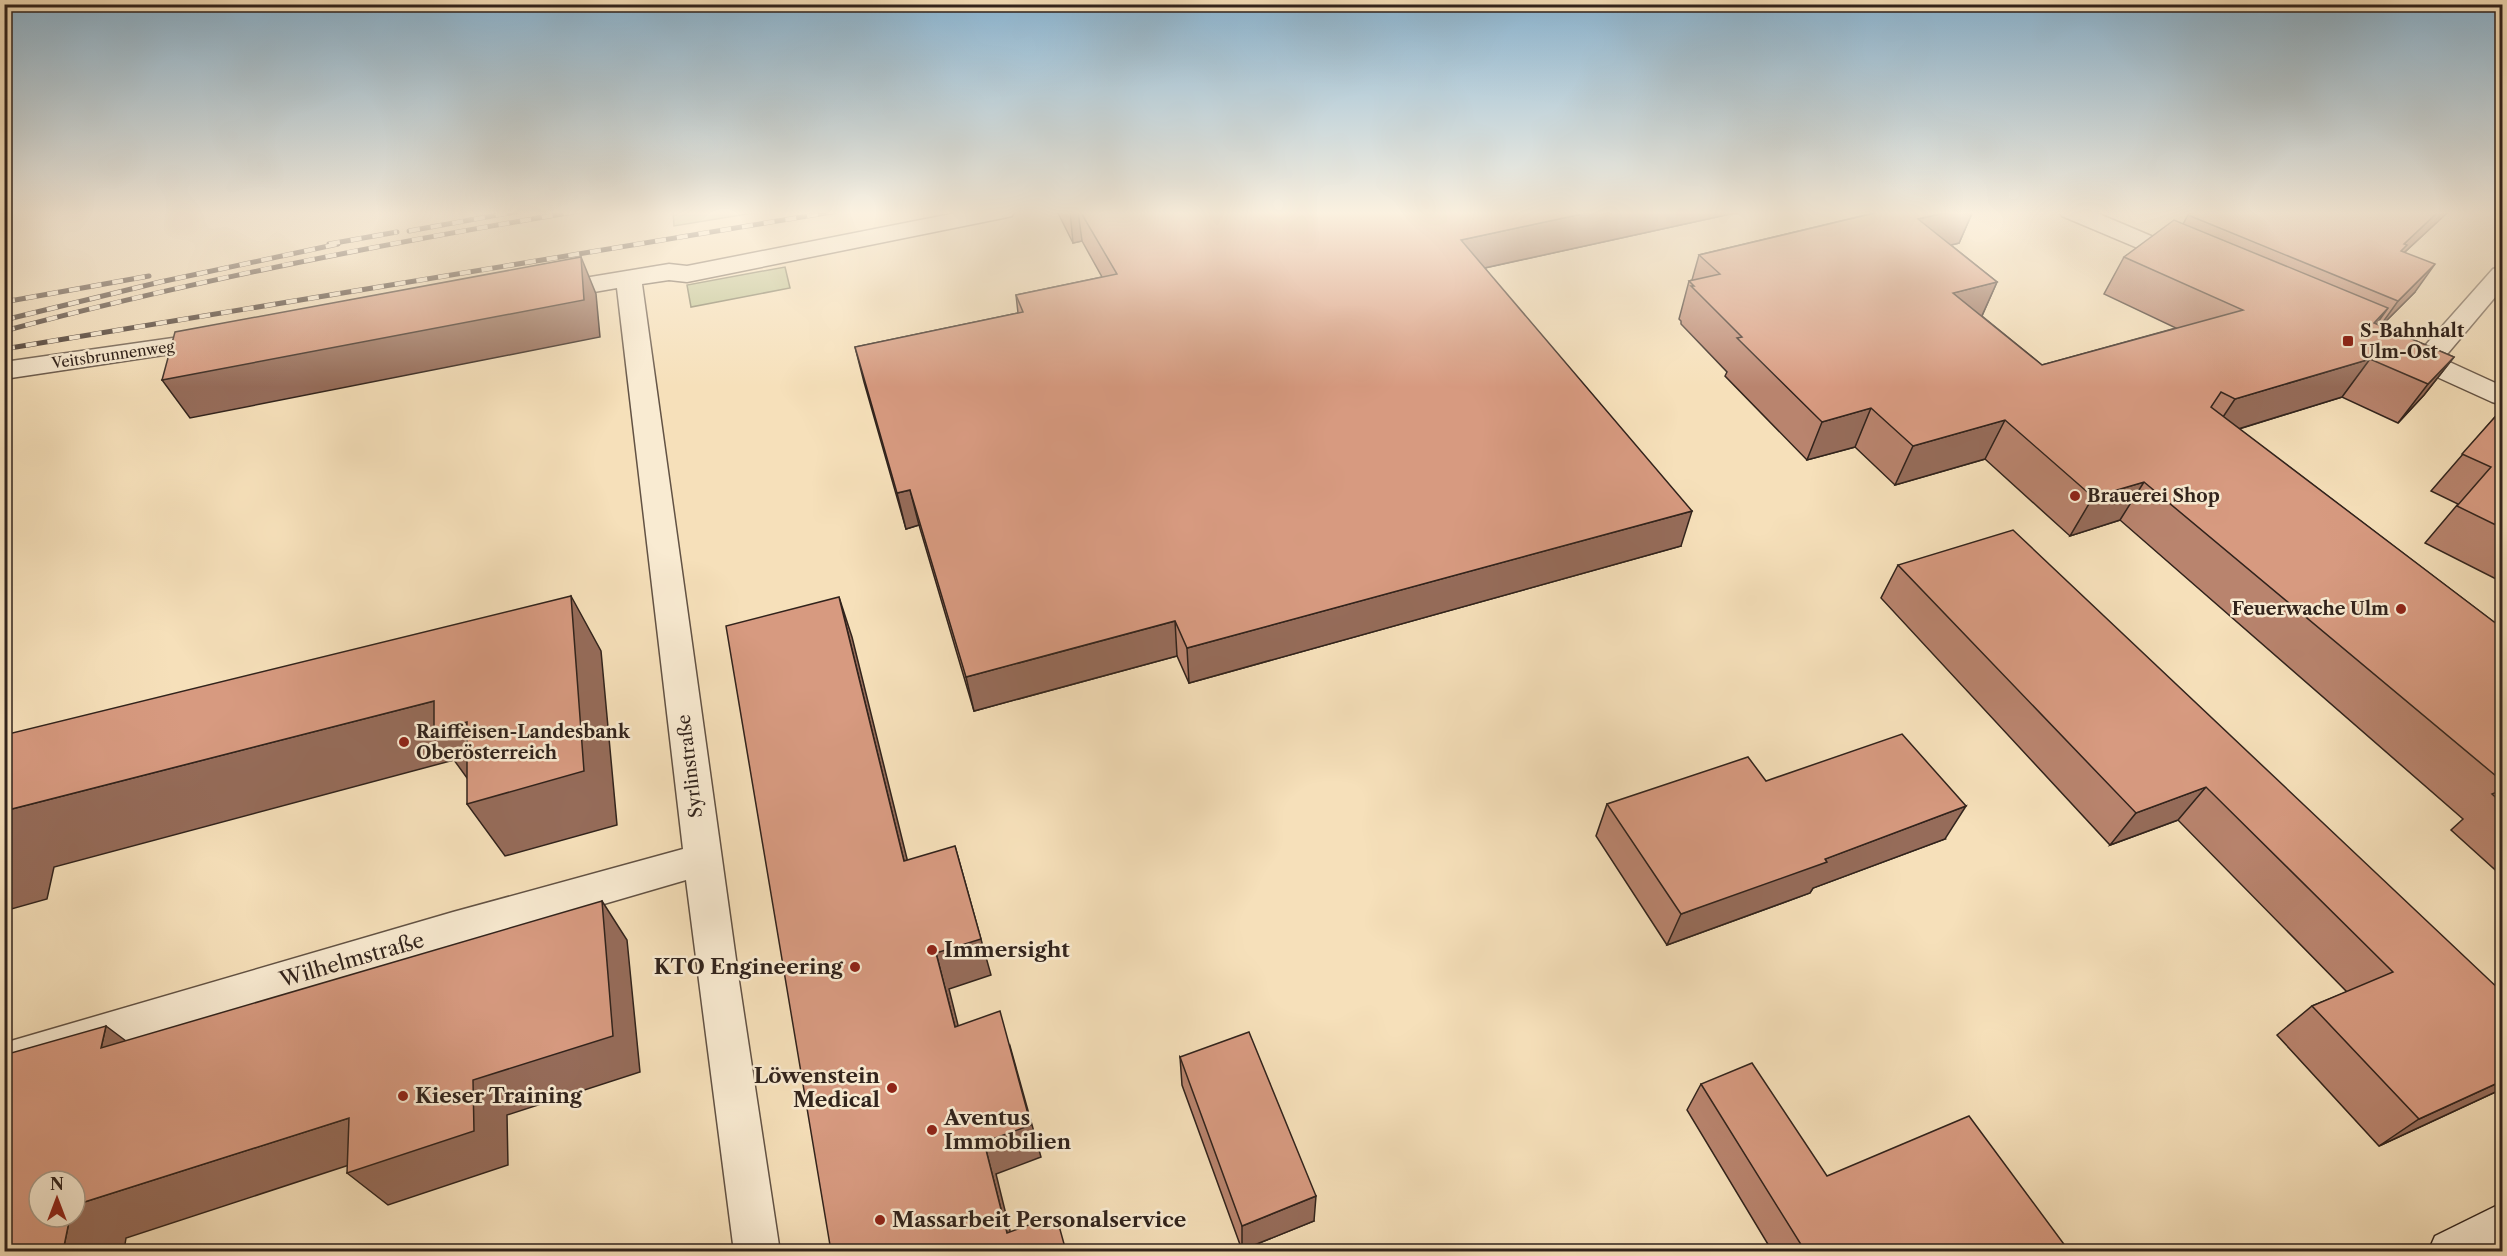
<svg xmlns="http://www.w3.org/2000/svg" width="2507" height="1256" font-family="'Libre Caslon Text',serif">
<rect width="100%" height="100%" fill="#f6e0ba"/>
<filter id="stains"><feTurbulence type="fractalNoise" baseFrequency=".00333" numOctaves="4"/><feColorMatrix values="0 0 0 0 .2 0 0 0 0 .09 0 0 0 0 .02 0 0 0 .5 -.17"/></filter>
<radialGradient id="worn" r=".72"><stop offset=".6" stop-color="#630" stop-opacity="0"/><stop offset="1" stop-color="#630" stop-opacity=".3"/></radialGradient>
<g fill="#bcc290" stroke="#767256" stroke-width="1.5">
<path d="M673,211H765L674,226Z"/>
<path d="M785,267L790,288L691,307L687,285Z"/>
</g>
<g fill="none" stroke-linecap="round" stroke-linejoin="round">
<g stroke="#625244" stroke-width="3">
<g id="street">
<path d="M966,211H1015L1012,216L1003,218L687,282L669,280L642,284L739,981L780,1252H734L686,880L453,948L4,1083V1043L453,912L683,849L617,288L548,300L539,297L535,292L539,287L548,284L669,264L687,266Z"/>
<path d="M2059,211H2092L2196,255L2200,260L2196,265L2187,268L2178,265L2062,216Z"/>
<path d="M2502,266V289L2443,359L2502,386V405L2492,402L2393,357L2389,351L2393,345L2403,343L2422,349L2493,269Z"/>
<path d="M215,332L224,334L228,340L224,346L4,379V362Z"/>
</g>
</g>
<g stroke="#31231c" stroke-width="3">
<path id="secondary" d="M2502,1203V1250L2428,1252L2435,1236Z"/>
</g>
<use href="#street" fill="#f9ebd2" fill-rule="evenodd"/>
<use href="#secondary" fill="#f9ebd2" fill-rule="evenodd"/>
<g stroke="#31231c" stroke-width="5">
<g id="rail">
<path d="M409,231L520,211"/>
<path d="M329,244L397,232"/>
<path d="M4,302L149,276"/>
<path d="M4,320L160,282L338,244"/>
<path d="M4,331C194,280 386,243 580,211"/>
<path d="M4,349L838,211"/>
</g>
</g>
<use href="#rail" stroke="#f9ebd2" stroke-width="4" stroke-dasharray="11" stroke-linecap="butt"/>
</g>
<g fill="#b9846e" stroke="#31231c" stroke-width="1.5">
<path d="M1057,211H1744L1485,268L1681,546L1189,683L1177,656L974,711L919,525L906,529L864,382L855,347L1018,313L1016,295L1102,277L1082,241L1073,243Z"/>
<path d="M1882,211H1973L1959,243L1951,245L1997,282L1982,316L2042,365L2176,328L2104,294L2124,257L2183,224L2188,215L2449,211L2405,252L2415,292L2381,326L2454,357L2424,395L2398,423L2342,397L2239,429L2502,628V876L2451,830L2463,819L2120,520L2070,536L1985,459L1895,485L1855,447L1807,460L1725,376L1727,372L1681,324V321L1679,319L1689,281L1692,280L1699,255Z"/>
<path d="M2502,409V582L2425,543L2458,504L2431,491Z"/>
<path d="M1898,565L2502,992V1089L2379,1146L2277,1035L2312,1006L2347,992L2178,820L2110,845L1881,598Z"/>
<path d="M1766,781L1945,839L1813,888L1810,893L1667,945L1596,836L1607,804Z"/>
<path d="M1180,1057L1314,1221L1242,1250L1182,1085Z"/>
<path d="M1701,1084L1827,1176L2069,1251H1772L1687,1110Z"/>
</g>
<g fill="#966c5a" stroke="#31231c" stroke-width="1.5">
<path d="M1070,211H1078L1082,241L1073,243Z"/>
<path d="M1596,211H1744L1457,274L1461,240Z"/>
<path d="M1953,211H1973L1959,243L1903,257L1918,219Z"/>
<path d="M2439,211H2449L2394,262L2404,244Z"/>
<path d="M581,257L596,294L600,337L190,418L162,380Z"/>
<path d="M2435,264L2415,292L2378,329L2398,301Z"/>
<path d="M1997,282L1980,320L1953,293Z"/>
<path d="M2388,308L2361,346L2374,323Z"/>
<path d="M2454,357L2424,395L2398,423L2428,384Z"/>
<path d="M2370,359L2342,397L2209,438L2235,399Z"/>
<path d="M1871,408L1855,447L1807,460L1822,422Z"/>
<path d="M2005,420L1985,459L1895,485L1913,446Z"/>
<path d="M2144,482L2120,520L2070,536L2093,497Z"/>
<path d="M910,490L919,525L906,529L897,493Z"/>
<path d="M1692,511L1681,546L1189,683L1187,648Z"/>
<path d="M571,596L601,651L617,825L505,856L467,804Z"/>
<path d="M839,597L852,637L917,899L904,861Z"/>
<path d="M1175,621L1177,656L974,711L966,677Z"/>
<path d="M434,701L467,722L472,785L454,760L54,867L47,899L11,909L4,936V811Z"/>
<path d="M2206,787L2178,820L2110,845L2136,813Z"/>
<path d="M1966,806L1945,839L1813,888L1810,893L1667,945L1681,914L1825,859Z"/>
<path d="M955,846L991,975L949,989L967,1061L955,1027L936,953Z"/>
<path d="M602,901L627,940L640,1072L507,1115L508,1165L388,1205L347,1173Z"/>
<path d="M106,1026L154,1062L101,1048Z"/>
<path d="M1010,1046L1041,1157L996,1174L1015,1251L1007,1233L984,1142Z"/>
<path d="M2502,1081V1089L2379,1146L2419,1119Z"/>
<path d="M349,1118L389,1152L126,1238L124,1251H63L70,1217H75V1205Z"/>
<path d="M1316,1196L1314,1221L1242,1250V1226Z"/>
</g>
<g fill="#d79a80" stroke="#31231c" stroke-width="1.5">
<path d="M1080,211H1596L1461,240L1692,511L1187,648L1175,621L966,677L910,490L897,493L855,347L1023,312L1016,295L1117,274Z"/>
<path d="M1883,211H1953L1918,219L1997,282L1953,293L2042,365L2243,310L2124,257L2174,220L2388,308L2374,323L2454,357L2428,384L2370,359L2235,399L2221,392L2211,407L2502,628V781L2144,482L2093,497L2005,420L1913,446L1871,408L1822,422L1737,338L1742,337L1691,286H1694L1689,281L1720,274L1699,255Z"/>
<path d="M2194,211H2439L2404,244L2407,245L2401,251L2435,264L2398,301L2188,215Z"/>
<path d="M581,257L584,300L162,380L175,332Z"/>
<path d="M2502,409V528L2457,506L2491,467L2462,454Z"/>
<path d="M2013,530L2502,992V1081L2419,1119L2312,1006L2393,972L2206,787L2136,813L1898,565Z"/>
<path d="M571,596L584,771L467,804V722L434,731V701L4,811V735Z"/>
<path d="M839,597L904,861L955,846L981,939L936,953L955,1027L1000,1011L1031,1125L984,1142L1007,1233L1056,1215L1066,1251H831L726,626Z"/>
<path d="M1902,734L1966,806L1825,859L1827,862L1681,914L1607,804L1748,757L1766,781Z"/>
<path d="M2502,790V803L2492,794Z"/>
<path d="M602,901L613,1036L473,1080L474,1131L347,1173L349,1118L75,1205V1181H39V1217H70L63,1251H4V1055L106,1026L101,1048Z"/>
<path d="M1249,1032L1316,1196L1242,1226L1180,1057Z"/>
<path d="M1752,1063L1827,1176L1969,1116L2069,1251H1805L1701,1084Z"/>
</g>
<linearGradient id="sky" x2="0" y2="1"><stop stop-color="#8bb7d5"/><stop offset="0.55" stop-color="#fbf1e0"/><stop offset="1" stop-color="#fbf1e0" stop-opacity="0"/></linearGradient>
<rect width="2507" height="387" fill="url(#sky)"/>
<g fill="#8f2418" stroke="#f9ebd2" stroke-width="2">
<rect x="2342" y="335" width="12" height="12" rx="3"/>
<circle cx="2075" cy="496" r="6"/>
<circle cx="2401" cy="609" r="6"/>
<circle cx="404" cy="742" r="6"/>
<circle cx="932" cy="950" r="6"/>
<circle cx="855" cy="967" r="6"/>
<circle cx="892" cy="1088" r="6"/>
<circle cx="403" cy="1096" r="6"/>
<circle cx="932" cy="1130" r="6"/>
<circle cx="880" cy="1220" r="6"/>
</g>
<g text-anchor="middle" stroke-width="5" stroke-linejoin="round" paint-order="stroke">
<g font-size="15" fill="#31231c" stroke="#f9ebd2">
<text transform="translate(113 355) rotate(-8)" y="5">Veitsbrunnenweg</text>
</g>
<g font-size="18" font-weight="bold" fill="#31231c" stroke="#f9ebd2" text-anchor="start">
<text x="2360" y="337">S-Bahnhalt<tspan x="2360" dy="21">Ulm-Ost</tspan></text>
<text x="2087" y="502">Brauerei Shop</text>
<text x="2389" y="615" text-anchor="end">Feuerwache Ulm</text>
<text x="416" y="738">Raiffeisen-Landesbank<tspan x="416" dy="21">Oberösterreich</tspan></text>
</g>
<g font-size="18" fill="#31231c" stroke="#f9ebd2">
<text transform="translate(690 766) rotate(-97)" y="6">Syrlinstraße</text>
</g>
<g font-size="21" font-weight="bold" fill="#31231c" stroke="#f9ebd2" text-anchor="start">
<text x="944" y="957">Immersight</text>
<text x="843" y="974" text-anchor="end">KTO Engineering</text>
<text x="880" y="1083" text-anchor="end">Löwenstein<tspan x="880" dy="24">Medical</tspan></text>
<text x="415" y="1103">Kieser Training</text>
<text x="944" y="1125">Aventus<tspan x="944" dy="24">Immobilien</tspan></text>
<text x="892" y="1227">Massarbeit Personalservice</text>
</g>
<g font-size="21" fill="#31231c" stroke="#f9ebd2">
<text transform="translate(352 960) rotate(-16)" y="7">Wilhelmstraße</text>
</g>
</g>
<rect width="2507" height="1256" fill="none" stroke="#f6e0ba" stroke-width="24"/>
<rect x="6" y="6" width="2495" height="1244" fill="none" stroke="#31231c" stroke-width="3"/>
<rect x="12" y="12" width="2483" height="1232" fill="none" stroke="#31231c" stroke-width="1.5"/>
<g transform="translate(57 1199)"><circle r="28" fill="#f9ebd2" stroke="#a99b89" stroke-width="1.5"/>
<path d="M0-4.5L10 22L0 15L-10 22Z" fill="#8f2418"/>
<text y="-9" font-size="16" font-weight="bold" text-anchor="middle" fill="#31231c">N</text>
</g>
<rect width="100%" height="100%" filter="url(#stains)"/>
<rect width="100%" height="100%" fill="url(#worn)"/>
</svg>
